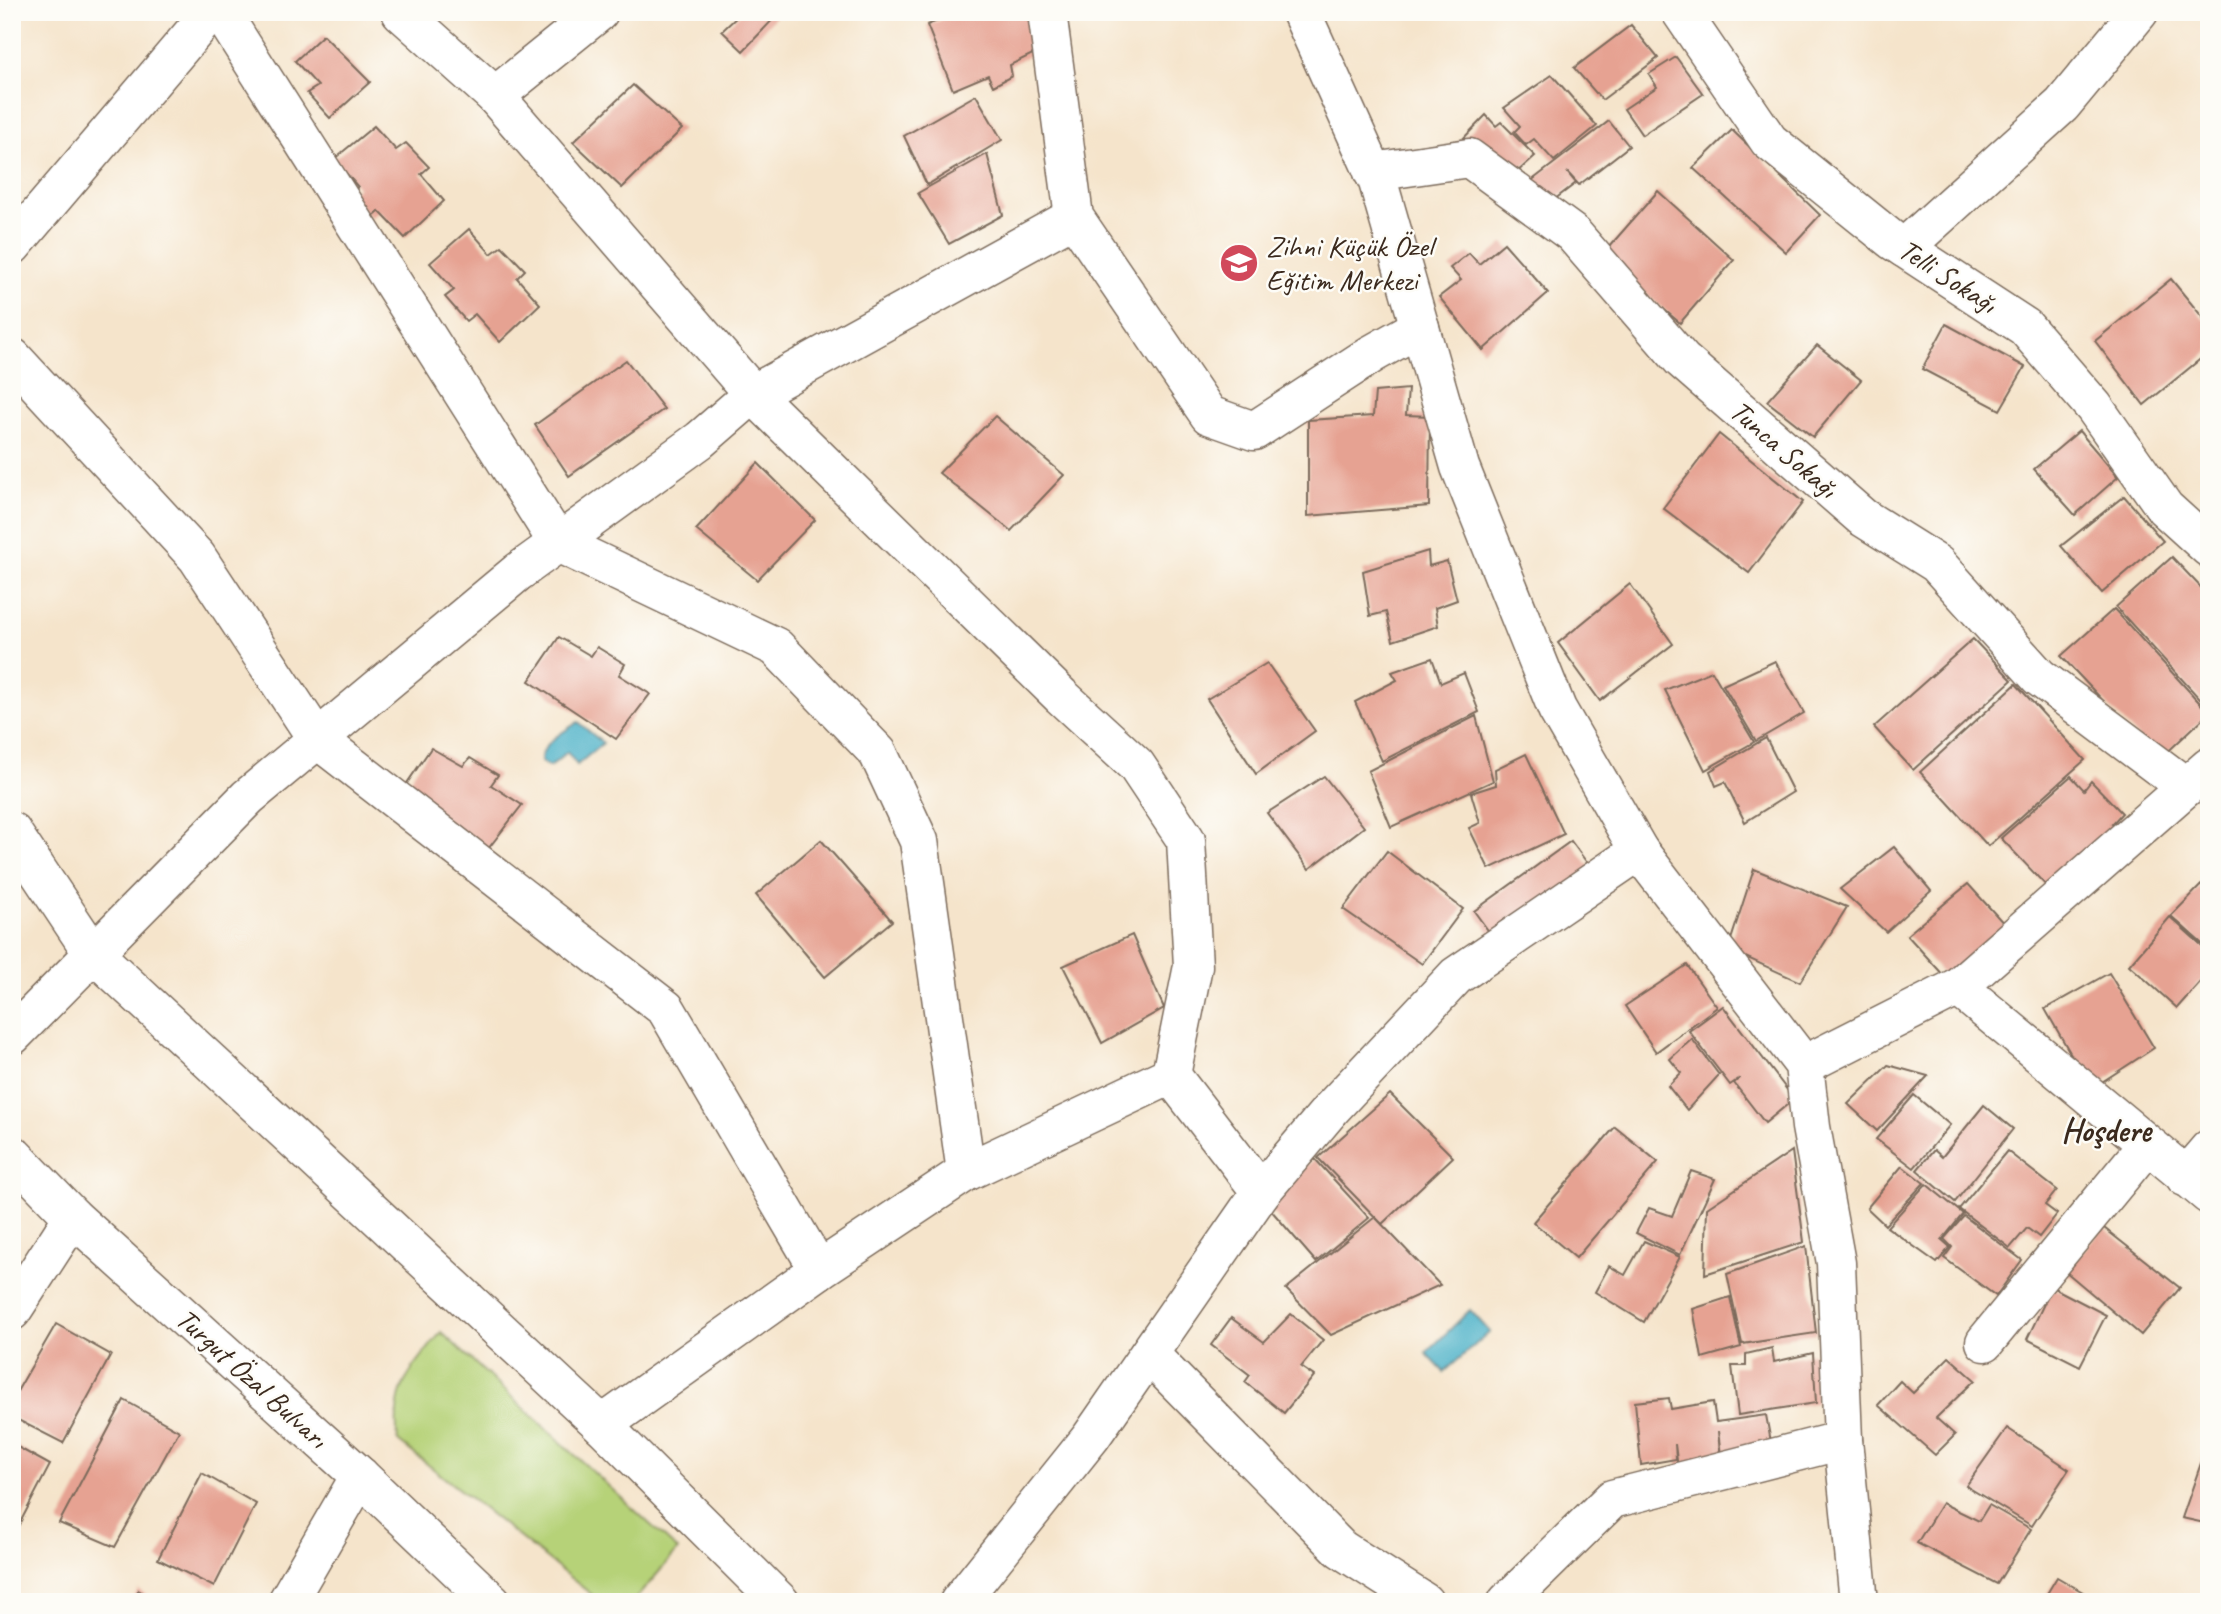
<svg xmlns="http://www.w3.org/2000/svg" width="2221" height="1614" font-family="Caveat,sans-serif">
<rect width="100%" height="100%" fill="#fdfcf7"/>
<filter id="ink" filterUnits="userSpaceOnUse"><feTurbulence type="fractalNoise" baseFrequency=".0143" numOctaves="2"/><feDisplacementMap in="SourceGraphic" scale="14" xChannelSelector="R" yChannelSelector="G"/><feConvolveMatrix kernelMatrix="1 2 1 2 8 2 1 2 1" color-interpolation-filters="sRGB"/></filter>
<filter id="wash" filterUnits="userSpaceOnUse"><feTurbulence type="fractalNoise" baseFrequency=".00686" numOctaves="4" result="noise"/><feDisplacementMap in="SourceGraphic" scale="28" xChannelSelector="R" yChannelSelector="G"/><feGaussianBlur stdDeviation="1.57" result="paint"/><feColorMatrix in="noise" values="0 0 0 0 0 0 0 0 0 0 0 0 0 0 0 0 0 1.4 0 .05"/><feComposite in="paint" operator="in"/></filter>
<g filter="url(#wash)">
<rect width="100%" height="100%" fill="#f5e4cb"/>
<path fill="#b6d278" stroke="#787e4b" stroke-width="2" d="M441,1332L678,1550L633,1602H601L398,1441C391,1386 410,1373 441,1332Z"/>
<g fill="#48b0c7" stroke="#426d72" stroke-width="2">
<path d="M578,722L603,743L577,765L567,752L550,767L541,762C540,743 564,732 578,722Z"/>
<path d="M1470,1310L1490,1332L1444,1372L1426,1353Z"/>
</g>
<g id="blocks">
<g fill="#e6a292">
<path d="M738,12H780L743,51L722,31L740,14Z"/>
<path d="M961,12H1031L1043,49L1010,65L1012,76L993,86L988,75L953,90L927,25Z"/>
<path d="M1631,25L1658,58L1602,100L1574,68Z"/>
<path d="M323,35L370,82L330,118L307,93L318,86L295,61Z"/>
<path d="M1676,57L1703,94L1642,135L1624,109L1657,87L1649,74Z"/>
<path d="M1552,75L1597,126L1554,161L1534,139L1526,145L1514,132L1520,126L1504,108Z"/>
<path d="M633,85L682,129L622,188L573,142Z"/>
<path d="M976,95L1002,140L927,185L904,136Z"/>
<path d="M1486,115L1496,126L1501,122L1535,156L1506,182L1458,144Z"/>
<path d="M1609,121L1629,146L1579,185L1567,172L1576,183L1542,209L1522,188Z"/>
<path d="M374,126L396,150L406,143L429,167L421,174L444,201L405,238L379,211L371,218L350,194L358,187L334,159Z"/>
<path d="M1732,130L1820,215L1786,252L1693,168Z"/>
<path d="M987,154L1003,215L949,244L918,193Z"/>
<path d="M1658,191L1734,260L1680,323L1601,256Z"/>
<path d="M469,229L491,254L502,246L525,270L517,278L540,304L500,342L475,314L466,321L445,297L454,290L430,263Z"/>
<path d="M1504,243L1548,293L1483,350L1439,297L1461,280L1450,268L1469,253L1479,264Z"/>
<path d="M2171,279L2209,325V352L2144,405L2095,341Z"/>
<path d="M1946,324L2025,367L2000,410L1922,369Z"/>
<path d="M1817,345L1861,380L1813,437L1767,401Z"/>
<path d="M626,360L664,409L569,476L535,425Z"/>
<path d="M1408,389L1406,415L1430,416L1429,506L1308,516V420L1373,416L1375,392Z"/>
<path d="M995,416L1064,475L1011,531L939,473Z"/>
<path d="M2079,431L2118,477L2075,515L2034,469Z"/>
<path d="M1719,434L1803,502L1749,573L1663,508Z"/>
<path d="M758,463L815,520L757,580L696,530Z"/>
<path d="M2124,496L2163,541L2102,593L2061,546Z"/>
<path d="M2209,507V544L2188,526Z"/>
<path d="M1428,551L1429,566L1447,561L1457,600L1435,608L1438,626L1393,641L1386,612L1370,616L1363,571Z"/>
<path d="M2172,557L2209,596V709L2116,607Z"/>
<path d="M1630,584L1673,644L1600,701L1558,643Z"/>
<path d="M2114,609L2209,713L2159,760L2061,656Z"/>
<path d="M559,637L591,656L597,647L625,664L619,675L650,694L616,739L529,681Z"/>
<path d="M1973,639L2012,680L1913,770L1874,727Z"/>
<path d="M1432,658L1441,683L1464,673L1479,712L1382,761L1355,702L1397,680L1392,672Z"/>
<path d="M1775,661L1804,713L1756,741L1723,685Z"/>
<path d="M1267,663L1315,731L1256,774L1207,699Z"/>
<path d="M1712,671L1754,742L1705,770L1665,690Z"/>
<path d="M2016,684L2085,760L1988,846L1920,772Z"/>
<path d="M1476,716L1493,781L1391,827L1368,771Z"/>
<path d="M1766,738L1793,792L1745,822L1725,782L1716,786L1710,771Z"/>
<path d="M431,748L463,766L470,758L498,775L491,785L522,805L488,849L401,792Z"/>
<path d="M1526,754L1564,834L1489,869L1469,828L1480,823L1471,793L1496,785L1495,769Z"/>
<path d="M1324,776L1364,827L1309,869L1267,813Z"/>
<path d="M2071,776L2084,790L2091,781L2122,813L2112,824L2121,829L2052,892L2001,838Z"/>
<path d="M821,840L892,921L825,977L756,895Z"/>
<path d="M1571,841L1596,875L1498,944L1474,911Z"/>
<path d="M1894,847L1931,891L1886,932L1840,889Z"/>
<path d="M1387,851L1463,909L1422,964L1343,909Z"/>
<path d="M1754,869L1847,907L1800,982L1728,949Z"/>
<path d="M2209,877V950L2171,916Z"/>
<path d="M1968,884L2006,926L1946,978L1907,935Z"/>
<path d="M2170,917L2209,952V972L2177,1008L2129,965Z"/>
<path d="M1132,935L1164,1008L1102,1043L1063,966Z"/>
<path d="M1687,965L1717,1007L1656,1052L1625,1006Z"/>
<path d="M2109,973L2154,1048L2091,1089L2045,1009Z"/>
<path d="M1723,1006L1794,1099L1765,1123L1734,1083L1740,1078L1730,1085L1689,1031Z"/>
<path d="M1692,1039L1719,1075L1687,1110L1668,1086L1681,1073L1670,1059Z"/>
<path d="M1888,1065L1928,1076L1877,1131L1848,1104Z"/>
<path d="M1390,1094L1453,1157L1382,1224L1318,1158Z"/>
<path d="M1914,1095L1950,1125L1914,1168L1876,1139Z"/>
<path d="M1984,1105L2013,1129L1955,1202L1917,1170L1934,1150L1942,1157Z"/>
<path d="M1615,1127L1658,1162L1576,1258L1533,1222Z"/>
<path d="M1792,1151L1804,1242L1705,1274L1707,1208Z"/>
<path d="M2007,1151L2057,1190L2045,1205L2057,1214L2039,1237L2027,1228L2010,1248L1959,1209Z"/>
<path d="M1315,1159L1369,1218L1316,1262L1264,1202Z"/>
<path d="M1902,1166L1924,1183L1885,1225L1867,1208Z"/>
<path d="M1691,1171L1715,1179L1680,1255L1636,1233L1649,1208L1672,1216Z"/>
<path d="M1926,1184L1963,1214L1942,1240L1950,1247L1937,1263L1887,1227Z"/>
<path d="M1964,1216L2022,1260L1996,1296L1944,1258L1952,1247L1944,1239Z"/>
<path d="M1375,1217L1440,1285L1331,1335L1286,1289Z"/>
<path d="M2104,1228L2180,1288L2141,1335L2065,1271Z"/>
<path d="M1644,1241L1680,1257L1644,1322L1595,1292L1609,1266L1625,1275Z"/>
<path d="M1806,1246L1816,1333L1742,1344L1727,1274Z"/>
<path d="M2052,1287L2106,1315L2080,1366L2027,1339Z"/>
<path d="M1730,1297L1741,1347L1702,1358L1693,1309Z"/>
<path d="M1291,1314L1323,1340L1301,1367L1314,1376L1284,1413L1245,1382L1250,1375L1211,1345L1231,1318L1264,1342Z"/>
<path d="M56,1324L111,1355L63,1443L12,1417V1400Z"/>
<path d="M1772,1348L1774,1362L1813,1353L1816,1403L1738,1415L1732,1366H1746V1354Z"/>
<path d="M1949,1357L1975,1380L1936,1418L1955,1435L1935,1455L1878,1405L1900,1381L1913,1393Z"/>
<path d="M1669,1398L1671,1409L1713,1402L1716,1422L1766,1415L1773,1453L1722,1463L1718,1431L1721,1465L1679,1476L1675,1444L1676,1459L1641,1465L1635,1402Z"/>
<path d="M124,1400L179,1431L115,1547L59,1523Z"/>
<path d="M2007,1428L2069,1469L2032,1526L1966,1486Z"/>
<path d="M2208,1443H2209V1524L2182,1518Z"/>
<path d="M12,1444L50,1465L12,1538Z"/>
<path d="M202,1473L256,1504L214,1587L158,1559Z"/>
<path d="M1942,1503L1979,1521L1989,1505L2031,1529L1997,1584L1917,1543Z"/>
<path d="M2057,1577L2100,1602H2042Z"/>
<path d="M138,1590L159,1602H132Z"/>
</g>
</g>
</g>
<g filter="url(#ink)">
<use href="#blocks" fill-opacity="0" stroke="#7c6b5b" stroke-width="2"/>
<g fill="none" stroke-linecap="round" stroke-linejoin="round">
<g stroke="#7c6b5b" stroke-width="41">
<g id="minor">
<path d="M221,12L558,543L776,647L878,753L919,841L966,1172"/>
<path d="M1047,12L1074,217L1209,415L1254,431L1372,354L1420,327"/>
<path d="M1301,12L1378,182L1460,467L1557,709L1639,851L1804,1065L1811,1127L1836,1263L1843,1440L1859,1602"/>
<path d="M1681,12L1769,141L1892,240L2025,327L2094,407L2165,508L2209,548"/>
<path d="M495,96L599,12"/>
<path d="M1373,172L1469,158L1573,234L1682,360L1862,517L1937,564L2039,677L2186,787"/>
<path d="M1074,217L753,394L1061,696L1136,765L1186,840L1193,966L1171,1075"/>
<path d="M12,246L211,12"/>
<path d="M1904,248L2062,105L2139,12"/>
<path d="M12,357L197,557L317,739L666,1009L819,1270"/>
<path d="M12,832L92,952L602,1425L780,1602"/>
<path d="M1958,987L2209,1195"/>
<path d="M12,1036L248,797L518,572L700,440L753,394L495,96L401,12"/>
<path d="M1804,1065L1958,987L2209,767"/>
<path d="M12,1154L73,1217L360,1476L492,1602"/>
<path d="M2185,1177L2209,1149"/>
<path d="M12,1311L73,1217"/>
<path d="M1985,1342L2147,1145"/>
<path d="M1149,1354L1341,1549L1424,1602"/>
<path d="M602,1425L819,1270L966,1172L1171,1075L1261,1192"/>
<path d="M287,1602L360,1476"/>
<path d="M959,1602L1091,1437L1261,1192L1332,1108L1456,976L1639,851"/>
<path d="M1507,1602L1612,1499L1843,1440"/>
</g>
</g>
<use href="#minor" stroke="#fff" stroke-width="38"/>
</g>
</g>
<defs>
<g id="school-disc" transform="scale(2.0125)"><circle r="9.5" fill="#d1495b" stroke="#fdfcf7"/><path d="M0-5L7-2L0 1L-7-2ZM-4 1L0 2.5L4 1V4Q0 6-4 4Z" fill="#fff"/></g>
</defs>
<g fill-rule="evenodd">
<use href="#school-disc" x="1239" y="263"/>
</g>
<g text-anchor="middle" stroke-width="5" stroke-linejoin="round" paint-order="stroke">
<g font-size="30" fill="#3b2a1e" stroke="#fdfcf7" text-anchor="start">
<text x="1266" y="256">Zihni Küçük Özel<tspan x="1266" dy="34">Eğitim Merkezi</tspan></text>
</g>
<g font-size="30" fill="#3b2a1e" stroke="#fdfcf7">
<text transform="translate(1948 276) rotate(33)" y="10">Telli Sokağı</text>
<text transform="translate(1784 449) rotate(41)" y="10">Tunca Sokağı</text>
<text transform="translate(252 1378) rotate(42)" y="10">Turgut Özal Bulvarı</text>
</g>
<g font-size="33" font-weight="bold" fill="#3b2a1e" stroke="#fdfcf7">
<text x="2106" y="1141">Hoşdere</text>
</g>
</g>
<rect width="2221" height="1614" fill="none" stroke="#fdfcf7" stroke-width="42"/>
</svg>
